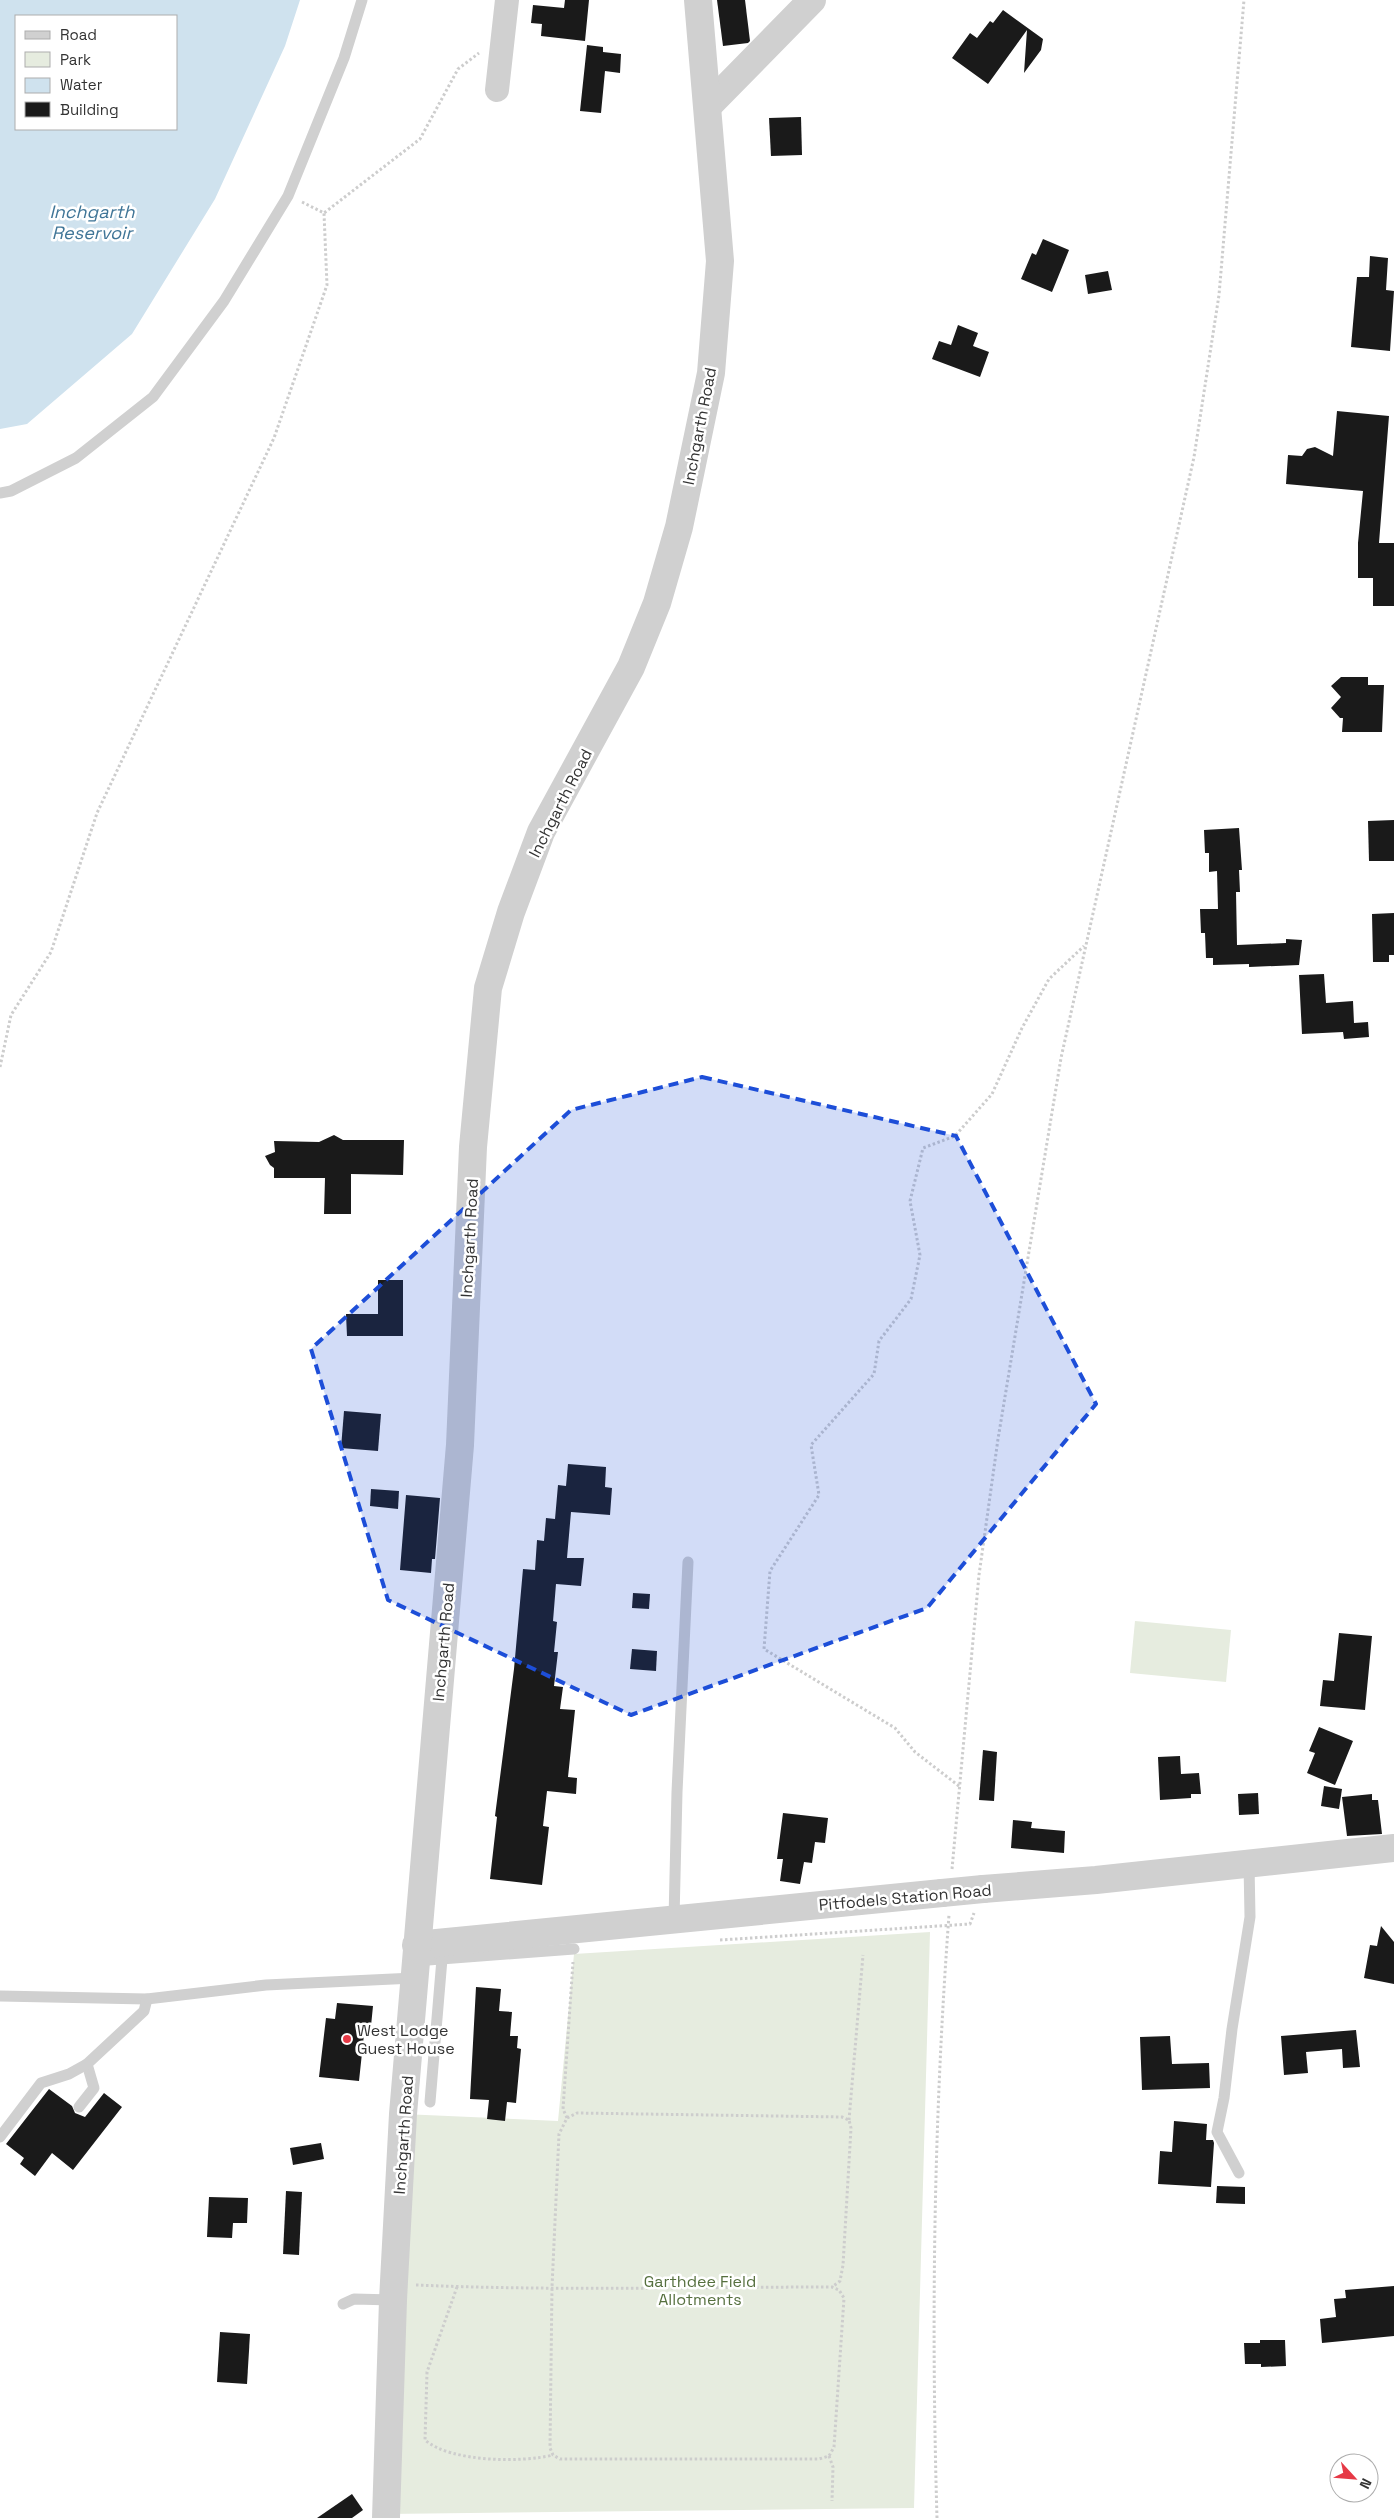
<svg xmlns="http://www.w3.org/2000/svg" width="1394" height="2518" font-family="'Space Grotesk',sans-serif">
<rect width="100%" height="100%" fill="#fff"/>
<g fill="#e6ecdf">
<path d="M1135,1621L1231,1630L1226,1682L1130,1673Z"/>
<path d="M930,1932L914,2508L386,2514L403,2114L558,2121L574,1954Z"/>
</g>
<path fill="#cfe2ee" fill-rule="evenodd" d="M0,0H300L285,46L215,199L132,334L27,424L0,429ZM16,16H176V129H16Z"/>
<g fill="#1a1a1a">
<path d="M565,0H589L585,41L541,36L542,24L531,23L533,5L564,8Z"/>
<path d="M717,0H745L750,41L748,43L723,46Z"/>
<path d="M1003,10L1043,39L1041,50L1024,73L1027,30L988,84L952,58L970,33L977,38L990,21L993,23Z"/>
<path d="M587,45L603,47V52L621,54L620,73L605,71L601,113L580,111Z"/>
<path d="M801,117L802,155L771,156L769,118Z"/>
<path d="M1043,239L1069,250L1052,292L1021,279L1032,253L1036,255Z"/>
<path d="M1370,256L1388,258L1386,290L1394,291L1390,351L1351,347L1357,277H1369Z"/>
<path d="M1108,271L1112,290L1088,294L1085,275Z"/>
<path d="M958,325L978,333L973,346L989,352L980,377L932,359L939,341L951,345Z"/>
<path d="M1337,411L1389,416L1379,543H1394V606H1373V578H1358V543L1363,491L1286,484L1288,455L1302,456L1307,449L1315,447L1333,456Z"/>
<path d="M1341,677H1368V685H1384L1382,732H1342L1343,718H1340L1331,708L1341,697L1331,686Z"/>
<path d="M1394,820V861H1369L1368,821Z"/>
<path d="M1239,828L1242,870H1239L1240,892H1236L1237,945L1286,943V939L1302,940L1299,965L1249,967V964L1213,965V958H1206L1205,933H1201L1200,909H1218L1217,871L1209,872V853H1205L1204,830Z"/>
<path d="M1394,913V955H1389V962H1373L1372,914Z"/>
<path d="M1324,974L1326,1003L1353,1001L1354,1023L1368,1022L1369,1037L1344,1039L1343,1032L1302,1034L1299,975Z"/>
<path d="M334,1135L343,1140H404L403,1175L351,1174V1214H324L325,1178H274V1168L270,1165L265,1156L275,1152L274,1141L319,1142Z"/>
<path d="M378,1280H403V1336H347L346,1314H378Z"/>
<path d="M344,1411L381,1414L378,1451L341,1448Z"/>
<path d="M568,1464L606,1467L605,1487L612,1488L610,1515L571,1512L567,1558H584L581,1586L556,1584L553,1621L557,1622L554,1652H558L554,1686L563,1687L560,1709L575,1710L568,1777L577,1778L576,1794L547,1791L543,1826L549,1827L542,1885L490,1879L497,1817L495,1816L514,1669L523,1569L535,1570L537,1540L544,1541L546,1518L555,1519L558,1485L566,1486Z"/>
<path d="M371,1489L399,1491L398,1509L370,1506Z"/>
<path d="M406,1495L440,1498L435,1559H432L431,1573L400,1570Z"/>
<path d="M633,1593L650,1594L649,1609L632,1608Z"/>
<path d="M1339,1633L1372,1636L1365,1710L1320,1706L1323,1680L1334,1681Z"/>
<path d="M632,1649L657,1651L656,1671L630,1669Z"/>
<path d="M1319,1727L1353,1741L1335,1785L1307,1773L1315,1753L1309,1751Z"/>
<path d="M983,1750L997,1752L994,1801L979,1800Z"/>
<path d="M1180,1756L1181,1774L1199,1773L1201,1794H1191V1798L1160,1800L1158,1757Z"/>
<path d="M1324,1786L1342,1789L1339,1809L1321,1806Z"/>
<path d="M1258,1793L1259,1814L1239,1815L1238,1794Z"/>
<path d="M1372,1794V1800H1378L1382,1834L1347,1836L1342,1797Z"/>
<path d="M783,1813L828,1818L825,1843L815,1842L812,1863L804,1862L800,1884L780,1881L783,1859H777Z"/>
<path d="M1013,1820L1032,1822L1031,1828L1065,1831L1064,1853L1011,1848Z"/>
<path d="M1381,1926L1394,1942V1984L1364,1978L1370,1945L1377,1946Z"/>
<path d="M476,1987L501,1989L499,2011L512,2012L510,2036H518L517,2048L521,2049L516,2103L507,2102L505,2121L487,2119L489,2100L470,2099Z"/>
<path d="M337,2003L373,2006L371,2026L365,2025L359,2081L319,2077L326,2018L335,2019Z"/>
<path d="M1356,2030L1360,2067L1343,2068L1342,2049L1306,2052L1308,2073L1284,2075L1281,2036Z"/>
<path d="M1170,2036L1172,2064L1209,2063L1210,2088L1142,2090L1140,2037Z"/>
<path d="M49,2089L72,2106L75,2113L85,2117L104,2093L122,2107L73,2170L52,2153L35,2176L20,2164L24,2158L6,2144Z"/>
<path d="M1174,2121L1207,2124L1206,2140H1213L1214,2143L1211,2187L1158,2184L1160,2151L1172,2152Z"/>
<path d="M321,2143L324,2159L293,2165L290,2148Z"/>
<path d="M1217,2186L1245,2187V2204L1216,2203Z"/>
<path d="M286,2191L302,2192L299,2255L283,2254Z"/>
<path d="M209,2197L248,2198L247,2223H233L232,2238L207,2237Z"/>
<path d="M1394,2286V2336L1322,2343L1320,2319L1336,2317L1334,2299L1346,2298L1345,2290Z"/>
<path d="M220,2332L250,2334L247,2384L217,2382Z"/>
<path d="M1260,2340H1285L1286,2366L1261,2367V2364H1245L1244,2343H1260Z"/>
<path d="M352,2494L363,2510L352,2518H317Z"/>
</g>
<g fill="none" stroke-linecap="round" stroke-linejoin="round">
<g stroke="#cdcdcd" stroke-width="3" stroke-dasharray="2.5 2.5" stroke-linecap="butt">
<path d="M302,202L324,213L420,139L458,69L479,53"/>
<path d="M0,1067L11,1015L51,952L97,813L274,438L327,285L324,213"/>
<path d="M959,1786L915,1752L895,1728L764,1649L770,1571L819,1495L811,1445L874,1374L879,1341L911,1299L920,1255L910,1201L923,1148L955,1136L992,1094L1022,1028L1049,979L1084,946"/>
<path d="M952,1869L979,1575L998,1439L1061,1058L1194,457L1219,295L1244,0"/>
<path d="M720,1940L970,1924L974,1913"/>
<path d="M567,2118L563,2109L573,1962"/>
<path d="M849,2120L863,1955"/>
<path d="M416,2285C554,2291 693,2287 832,2287L839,2290L844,2298L834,2447L829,2456L819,2459H560L553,2455L550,2448L552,2287L559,2134L567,2118L577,2113L842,2117L849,2120L851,2128L843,2265L840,2281L832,2287"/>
<path d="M457,2287L427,2372L425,2440C450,2462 521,2463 553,2455"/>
<path d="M829,2456L833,2467L832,2501"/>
<path d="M937,2518C931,2317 934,2116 949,1915"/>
</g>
<g stroke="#d0d0d0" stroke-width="11">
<path d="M0,493L11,491L76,458L153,397L224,301L288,196L344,58L362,0"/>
<path d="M674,1919L677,1792L688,1562"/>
<path d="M415,1961L574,1949"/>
<path d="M0,1996L147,1999L266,1985L414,1978"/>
<path d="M430,2102L442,1959"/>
<path d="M79,2107L94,2088L87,2064"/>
<path d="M0,2137L41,2083L69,2074L87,2064L144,2011L147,1999"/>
<path d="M1239,2173L1217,2132L1224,2098L1232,2029L1250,1917L1249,1864"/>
<path d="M343,2304L354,2299L393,2300"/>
</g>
<path stroke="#d0d0d0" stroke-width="24" d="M497,90L507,0"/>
<g stroke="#d0d0d0" stroke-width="28">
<path d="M708,106L812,0"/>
<path d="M983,1889L1096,1880L1394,1848"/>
<path d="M416,1945L942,1893"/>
<path d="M386,2518L393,2300L403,2114L460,1445L473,1147L488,988L511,912L541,832L631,667L657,603L679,527L711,373L720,261L698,0"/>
</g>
<path stroke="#d0d0d0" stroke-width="28" d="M942,1893L983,1889"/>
</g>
<path fill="#1d4ed8" fill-opacity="0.2" stroke="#1d4ed8" stroke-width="4" stroke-dasharray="10 6" stroke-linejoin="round" d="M702,1077L956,1136L1096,1404L927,1608L631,1715L388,1600L311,1349L571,1110Z"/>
<circle fill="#e63946" stroke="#fff" stroke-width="2" cx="347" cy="2039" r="5"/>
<g text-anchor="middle" stroke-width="5" stroke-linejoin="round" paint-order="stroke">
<g font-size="16" fill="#333" stroke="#fff">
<text transform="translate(699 426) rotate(-79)" y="6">Inchgarth Road</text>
<text transform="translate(560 803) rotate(-63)" y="6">Inchgarth Road</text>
<text transform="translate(469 1238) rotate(-87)" y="6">Inchgarth Road</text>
<text transform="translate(443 1642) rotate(-85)" y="6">Inchgarth Road</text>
<text transform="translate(905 1897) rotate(-5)" y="6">Pitfodels Station Road</text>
<text transform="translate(403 2135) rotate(-86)" y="6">Inchgarth Road</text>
</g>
<g font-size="16" fill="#333" stroke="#fff" text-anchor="start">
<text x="357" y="2036">West Lodge<tspan x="357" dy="18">Guest House</tspan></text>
</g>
<g font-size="16" fill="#56703f" stroke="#fff">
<text x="700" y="2287">Garthdee Field<tspan x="700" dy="18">Allotments</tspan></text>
</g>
<g font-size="18" font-style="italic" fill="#3f7597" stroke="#fff">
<text x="92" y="218">Inchgarth<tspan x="92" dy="21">Reservoir</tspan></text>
</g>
</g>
<rect x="15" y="15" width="162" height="115" fill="#ffffff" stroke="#adadad"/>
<rect x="25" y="31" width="25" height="8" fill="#d0d0d0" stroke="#adadad"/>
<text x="60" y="40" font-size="15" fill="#333333">Road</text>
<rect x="25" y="52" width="25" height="15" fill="#e6ecdf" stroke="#adadad"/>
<text x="60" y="65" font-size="15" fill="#333333">Park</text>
<rect x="25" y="78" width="25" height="15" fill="#cfe2ee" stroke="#adadad"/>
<text x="60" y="90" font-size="15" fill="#333333">Water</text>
<rect x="25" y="102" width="25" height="15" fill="#1a1a1a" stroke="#adadad"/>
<text x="60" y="115" font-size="15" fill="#333333">Building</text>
<g transform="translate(1354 2478) rotate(116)"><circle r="24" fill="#ffffff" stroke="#adadad"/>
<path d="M0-4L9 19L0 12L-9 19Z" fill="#e63946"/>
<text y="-8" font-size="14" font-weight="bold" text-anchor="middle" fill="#333333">N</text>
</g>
</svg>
